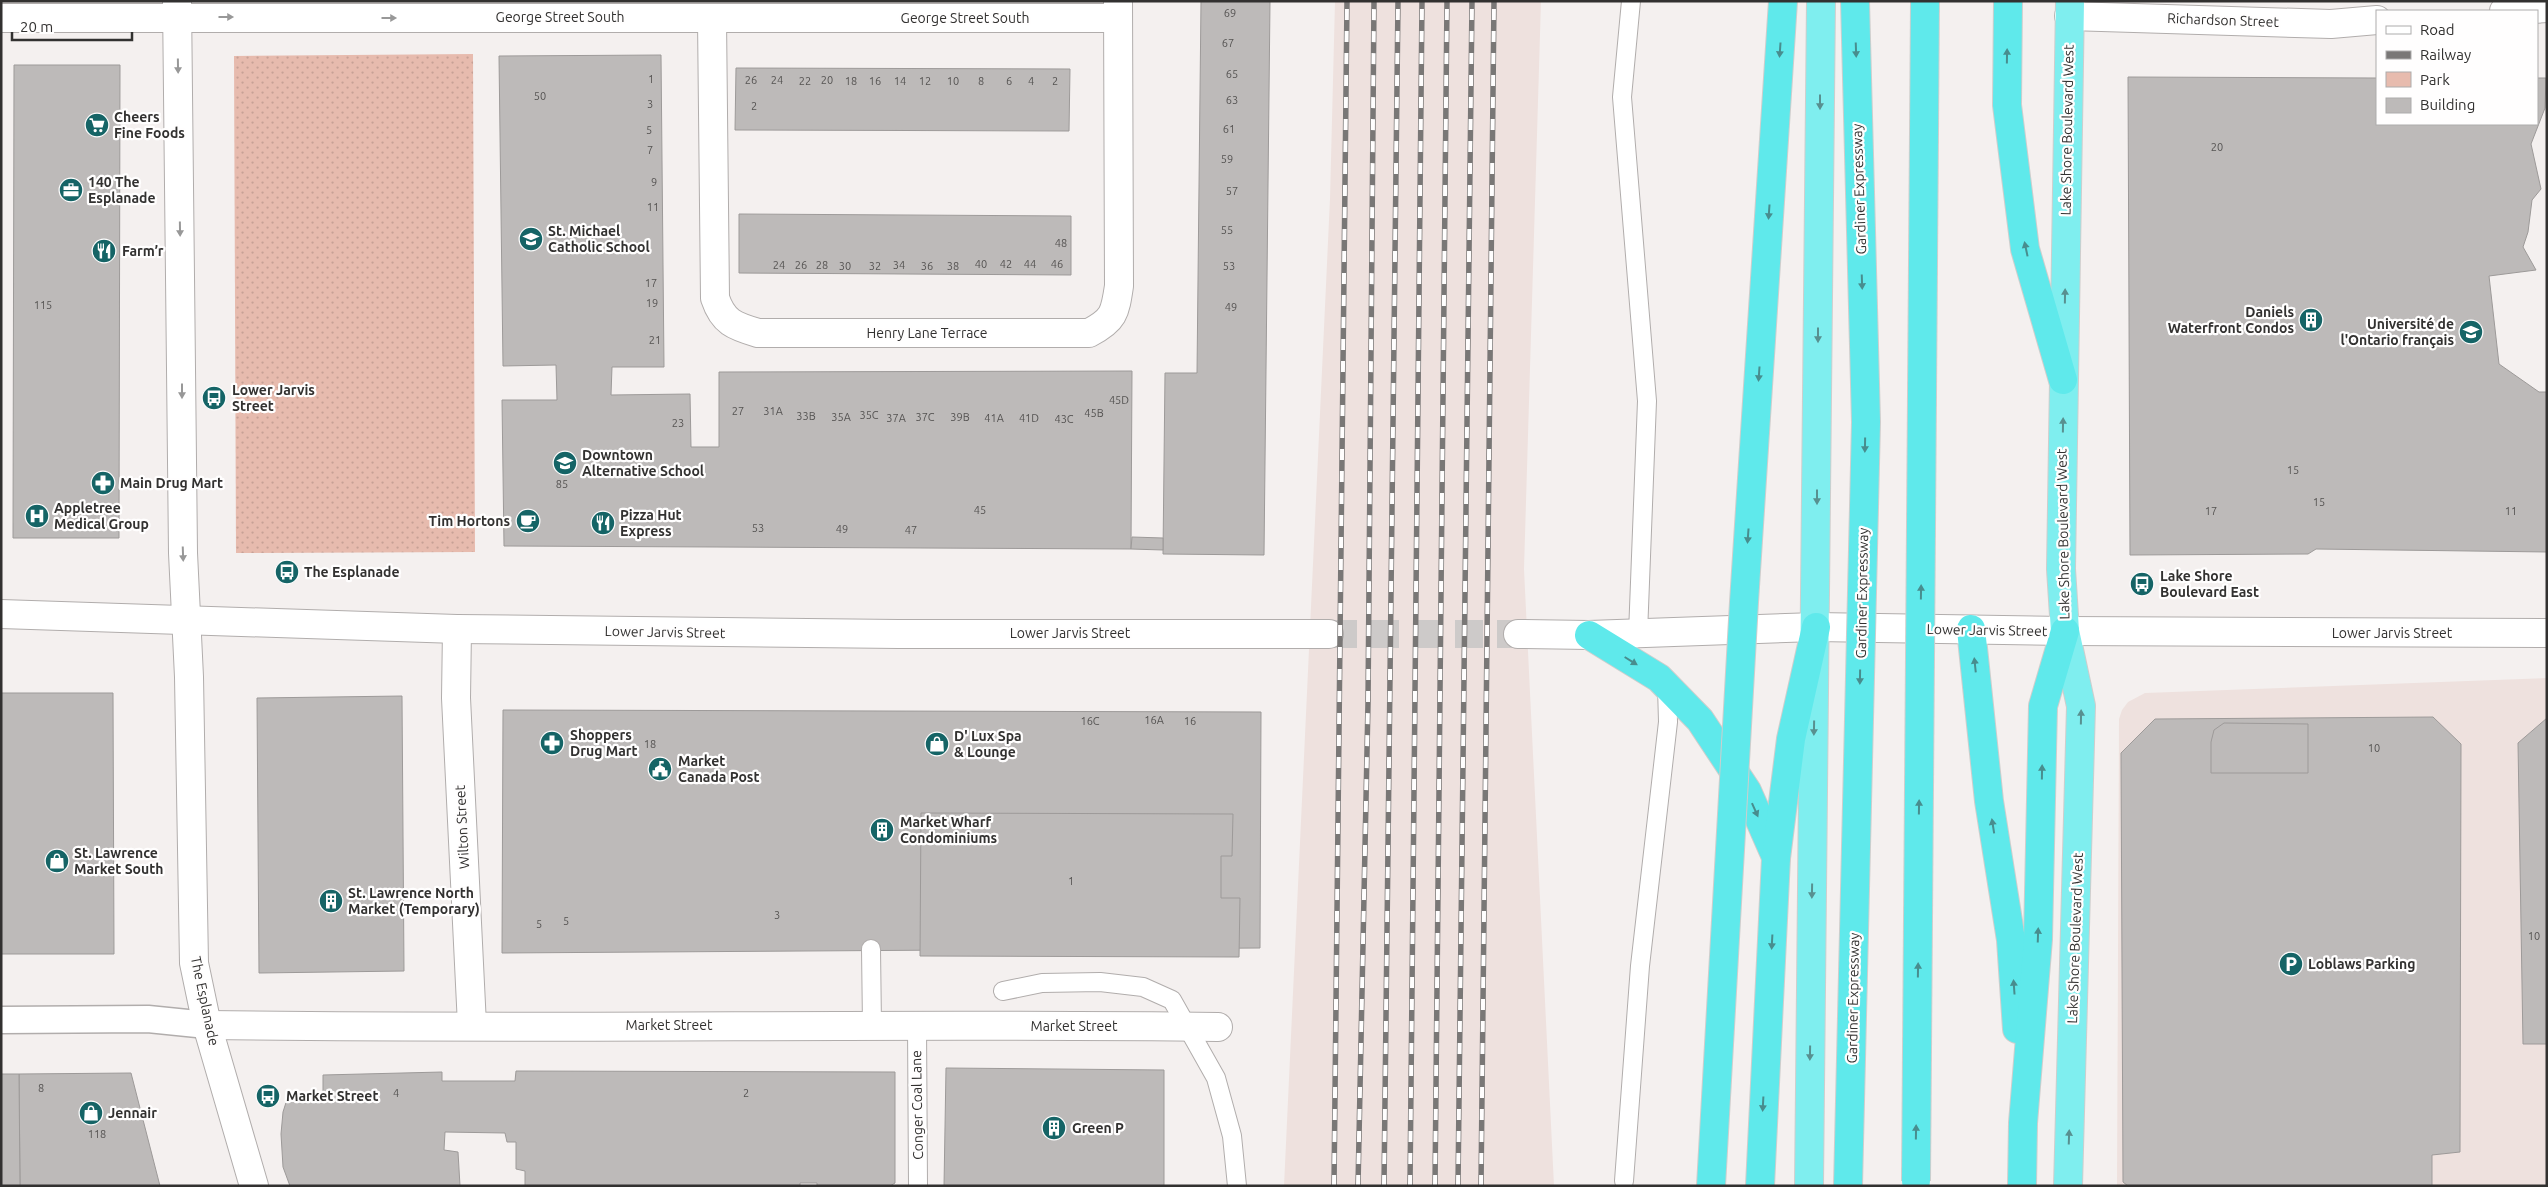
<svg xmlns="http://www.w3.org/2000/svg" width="2548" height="1187" font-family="Ubuntu,sans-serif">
<defs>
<pattern id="green-dots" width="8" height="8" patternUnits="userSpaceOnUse" patternTransform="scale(1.25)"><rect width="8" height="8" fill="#e7bbae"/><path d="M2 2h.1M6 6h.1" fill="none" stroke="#c7a196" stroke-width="1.8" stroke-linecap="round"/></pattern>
</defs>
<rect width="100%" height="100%" fill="#f4f0ef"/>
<g fill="#eee1de">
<path d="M1335,1H1541L1524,569L1554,1186H1284L1330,199Z"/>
<path d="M2547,678V1186H2117L2119,719L2122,710L2128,702L2145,693Z"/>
</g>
<path fill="url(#green-dots)" d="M473,54L475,552L236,553L234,56Z"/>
<g fill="#bdbab9" stroke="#9d9a99">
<path d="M1201,1H1270L1264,555L1163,554L1165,373H1197Z"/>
<path d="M661,55L664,367H612L611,395L690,394L691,447H719V372L1132,371L1131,549L504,546L502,400H557L556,365L503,366L499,56Z"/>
<path d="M14,65H120L119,538H13Z"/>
<path d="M736,68L1070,69L1069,131L735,130Z"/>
<path d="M2128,77L2377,78V124H2537V78H2546L2545,108L2531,144L2541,189L2532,200L2528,232L2523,247L2536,270L2489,276L2499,364L2539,392H2547V552L2316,549L2308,554L2130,555Z"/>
<path d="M739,214L1071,216V275L739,273Z"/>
<path d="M1132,537L1163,538V550L1131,549Z"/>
<path d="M1,693H113L114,954H1Z"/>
<path d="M402,696L404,971L259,973L257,698Z"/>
<path d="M503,710L1261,712L1260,948L502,953Z"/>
<path d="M2433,717L2461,744L2460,1152L2432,1155V1186H2128L2123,1182L2121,753L2155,719Z"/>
<path d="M2547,718V1044H2523L2518,743Z"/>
<path d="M2224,723L2308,724V773H2211V742L2214,730Z"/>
<path d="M921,813L1233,814L1232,856H1221V898H1240L1239,957L920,956Z"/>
<path d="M946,1068L1164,1070V1186H944Z"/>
<path d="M516,1071L895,1072V1183L890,1186H817V1183H800V1186H525V1171L516,1169V1142H507L505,1133L445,1132L444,1150L458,1152L460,1186H290L283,1167L281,1134L283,1112L289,1093H323V1075L442,1072V1081H515Z"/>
<path d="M131,1073L160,1186H20L19,1074Z"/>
<path d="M1,1074H19L20,1186H1Z"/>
</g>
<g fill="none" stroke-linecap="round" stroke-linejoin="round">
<path stroke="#cdcac9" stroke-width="28" stroke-dasharray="28 14" stroke-linecap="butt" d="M1329,634H1518"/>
<g stroke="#b1adac" stroke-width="20">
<g id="service">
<path d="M1631,1L1622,97L1647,401L1638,634"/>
<path d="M871,949L872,1025"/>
<path d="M1003,991L1042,983L1100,982L1143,987L1172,1000L1216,1078L1232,1136L1237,1186"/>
<path d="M917,1025L918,1186"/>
<path d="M1624,1181L1640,966L1668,722L1667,687"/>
</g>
</g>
<g stroke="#b1adac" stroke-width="29">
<path id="pedestrian" d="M1,1020L148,1019L207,1025"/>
</g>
<g stroke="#b1adac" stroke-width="30">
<g id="minor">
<path d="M2504,11L2547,8"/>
<path d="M2069,16L2331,24L2377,20"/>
<path d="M1,18H1118"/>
<path d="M712,19L715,298C723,322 734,326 758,333H1089C1114,320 1115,313 1119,286L1118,1"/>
<path d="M457,629L456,698L472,1025"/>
<path d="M207,1025C544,1030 881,1023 1218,1027"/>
</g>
</g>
<g stroke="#b1adac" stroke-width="30">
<path id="tertiary" d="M177,1L183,553L189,677L194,963L207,1025L254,1186"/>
</g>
<g stroke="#b1adac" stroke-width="30">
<g id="secondary">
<path d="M1,614L457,629L898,634H1329"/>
<path d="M1518,634L1589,635L1816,627L2065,631L2547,633"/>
</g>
</g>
<g stroke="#cececd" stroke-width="30">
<g id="trunk">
<path d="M1809,1186L1821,1"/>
<path d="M2068,1186L2081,706L2065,631L2061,569L2070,1"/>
</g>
</g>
<g stroke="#cececd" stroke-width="30">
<g id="motorway">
<path d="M2008,1L2007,105L2025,249L2063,380"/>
<path d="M1971,629L1989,801L2011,940L2017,1029"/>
<path d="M1589,635L1659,678L1700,720L1747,791L1776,857"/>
<path d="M1760,1186L1776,858L1791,739L1816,627"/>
<path d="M2022,1186L2023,1123L2038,939L2043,706L2065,631"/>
</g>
</g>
<use href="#service" stroke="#fff" stroke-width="18"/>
<use href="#pedestrian" stroke="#fff" stroke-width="26"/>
<use href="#minor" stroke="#fff" stroke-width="28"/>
<use href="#tertiary" stroke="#fff" stroke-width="28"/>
<use href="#secondary" stroke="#fff" stroke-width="28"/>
<use href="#trunk" stroke="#7feeef" stroke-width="28"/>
<use href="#motorway" stroke="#5fe9eb" stroke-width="28"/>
<g stroke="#797776" stroke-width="5.5">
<g id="rail">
<path d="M1334,1186L1347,1"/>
<path d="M1358,1186L1368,703L1374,1"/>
<path d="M1384,1186L1398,1"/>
<path d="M1410,1186L1422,1"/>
<path d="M1435,1186L1447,1"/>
<path d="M1458,1186L1472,1"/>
<path d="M1481,1186L1494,1"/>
</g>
</g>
<use href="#rail" stroke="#fffefe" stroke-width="4" stroke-dasharray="11" stroke-linecap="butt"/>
<g stroke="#cececd" stroke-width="30" stroke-linecap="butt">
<g id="motorway-bridge">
<path d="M1916,1181L1925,1"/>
<path d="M1711,1186L1744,602L1783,1"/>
<path d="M1848,1186L1866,422L1855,1"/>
</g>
</g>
<use href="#motorway-bridge" stroke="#5fe9eb" stroke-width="28"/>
</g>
<defs><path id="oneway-solid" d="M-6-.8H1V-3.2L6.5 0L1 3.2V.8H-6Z" transform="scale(1.25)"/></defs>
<g fill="#989898">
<use href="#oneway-solid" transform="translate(226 17)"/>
<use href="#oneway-solid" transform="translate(389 18)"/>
<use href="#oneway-solid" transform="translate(178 66) rotate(89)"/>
<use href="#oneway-solid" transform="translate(180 229) rotate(89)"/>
<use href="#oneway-solid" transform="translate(182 391) rotate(90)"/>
<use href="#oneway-solid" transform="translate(183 554) rotate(88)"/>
</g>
<g fill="#488d8e">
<use href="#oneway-solid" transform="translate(1780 50) rotate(94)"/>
<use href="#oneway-solid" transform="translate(1856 50) rotate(88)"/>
<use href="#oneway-solid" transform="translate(2007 56) rotate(-89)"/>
<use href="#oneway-solid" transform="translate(1769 212) rotate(94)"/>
<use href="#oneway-solid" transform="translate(2026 249) rotate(-102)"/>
<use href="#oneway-solid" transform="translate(1862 282) rotate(88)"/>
<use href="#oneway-solid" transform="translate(1759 374) rotate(94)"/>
<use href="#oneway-solid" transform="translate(1865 445) rotate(91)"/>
<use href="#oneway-solid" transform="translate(1748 536) rotate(94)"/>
<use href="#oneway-solid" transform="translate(1921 592) rotate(-89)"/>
<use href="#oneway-solid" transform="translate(1631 661) rotate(32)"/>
<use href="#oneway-solid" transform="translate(1975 665) rotate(-96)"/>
<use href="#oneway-solid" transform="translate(1860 677) rotate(91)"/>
<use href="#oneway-solid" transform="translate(2042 772) rotate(-89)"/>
<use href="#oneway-solid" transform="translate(1919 807) rotate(-89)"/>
<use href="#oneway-solid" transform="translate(1755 810) rotate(66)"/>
<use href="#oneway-solid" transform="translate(1993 826) rotate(-99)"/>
<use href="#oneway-solid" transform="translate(2038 935) rotate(-88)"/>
<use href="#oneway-solid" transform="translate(1772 942) rotate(93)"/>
<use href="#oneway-solid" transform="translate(1918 970) rotate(-89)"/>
<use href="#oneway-solid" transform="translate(2014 987) rotate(-94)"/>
<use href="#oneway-solid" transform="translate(1763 1104) rotate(93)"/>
<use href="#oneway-solid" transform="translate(1916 1132) rotate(-89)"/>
</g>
<g fill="#589090">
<use href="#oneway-solid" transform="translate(1820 102) rotate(90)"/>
<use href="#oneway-solid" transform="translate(2065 296) rotate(-89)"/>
<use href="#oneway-solid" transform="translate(1818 335) rotate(90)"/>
<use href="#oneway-solid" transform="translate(2063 425) rotate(-89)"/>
<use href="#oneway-solid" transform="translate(1817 497) rotate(90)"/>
<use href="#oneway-solid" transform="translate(2081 717) rotate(-89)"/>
<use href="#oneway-solid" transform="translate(1814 728) rotate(91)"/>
<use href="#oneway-solid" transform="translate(1812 891) rotate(91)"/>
<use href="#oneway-solid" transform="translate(1810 1053) rotate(91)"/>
<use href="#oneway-solid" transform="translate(2069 1137) rotate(-88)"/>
</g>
<defs>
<g id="supermarket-disc" transform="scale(1.25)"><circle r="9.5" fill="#156466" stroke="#fffefe"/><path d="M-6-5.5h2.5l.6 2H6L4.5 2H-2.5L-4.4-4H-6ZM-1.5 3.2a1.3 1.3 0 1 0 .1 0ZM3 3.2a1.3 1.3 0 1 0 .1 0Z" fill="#fff"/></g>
<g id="office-disc" transform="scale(1.25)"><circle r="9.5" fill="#156466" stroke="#fffefe"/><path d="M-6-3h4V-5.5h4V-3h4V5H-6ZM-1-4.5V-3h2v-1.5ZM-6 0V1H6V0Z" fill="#fff"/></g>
<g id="school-disc" transform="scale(1.25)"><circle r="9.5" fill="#156466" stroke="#fffefe"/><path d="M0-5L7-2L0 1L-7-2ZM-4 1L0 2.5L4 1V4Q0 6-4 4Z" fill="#fff"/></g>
<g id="restaurant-disc" transform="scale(1.25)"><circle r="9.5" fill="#156466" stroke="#fffefe"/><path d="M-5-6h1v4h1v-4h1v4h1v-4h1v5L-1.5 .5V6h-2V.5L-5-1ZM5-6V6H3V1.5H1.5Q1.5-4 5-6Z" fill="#fff"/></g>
<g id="building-disc" transform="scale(1.25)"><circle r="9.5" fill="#156466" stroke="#fffefe"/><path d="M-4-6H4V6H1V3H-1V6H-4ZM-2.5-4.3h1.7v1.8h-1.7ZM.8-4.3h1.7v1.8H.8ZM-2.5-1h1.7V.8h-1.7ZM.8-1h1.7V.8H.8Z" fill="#fff"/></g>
<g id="university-disc" transform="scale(1.25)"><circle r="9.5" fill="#156466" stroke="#fffefe"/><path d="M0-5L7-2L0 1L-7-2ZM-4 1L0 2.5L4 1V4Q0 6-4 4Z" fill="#fff"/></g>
<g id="bus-disc" transform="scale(1.25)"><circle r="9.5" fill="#156466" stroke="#fffefe"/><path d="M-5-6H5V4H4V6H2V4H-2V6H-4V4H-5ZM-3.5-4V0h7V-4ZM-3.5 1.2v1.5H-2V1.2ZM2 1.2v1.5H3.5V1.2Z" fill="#fff"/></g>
<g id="pharmacy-disc" transform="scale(1.25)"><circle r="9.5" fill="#156466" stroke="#fffefe"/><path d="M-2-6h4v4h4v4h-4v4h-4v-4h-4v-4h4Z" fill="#fff"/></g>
<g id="hospital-disc" transform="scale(1.25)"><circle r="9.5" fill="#156466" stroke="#fffefe"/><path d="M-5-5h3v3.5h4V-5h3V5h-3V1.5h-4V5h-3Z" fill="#fff"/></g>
<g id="cafe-disc" transform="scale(1.25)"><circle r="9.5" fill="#156466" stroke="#fffefe"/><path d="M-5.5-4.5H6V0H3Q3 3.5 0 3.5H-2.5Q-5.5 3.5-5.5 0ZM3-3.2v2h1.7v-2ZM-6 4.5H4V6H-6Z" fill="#fff"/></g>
<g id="shop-disc" transform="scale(1.25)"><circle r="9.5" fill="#156466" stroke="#fffefe"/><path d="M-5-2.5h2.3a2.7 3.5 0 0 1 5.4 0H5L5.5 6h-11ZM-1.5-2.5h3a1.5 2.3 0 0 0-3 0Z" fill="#fff"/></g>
<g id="civic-disc" transform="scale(1.25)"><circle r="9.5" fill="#156466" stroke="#fffefe"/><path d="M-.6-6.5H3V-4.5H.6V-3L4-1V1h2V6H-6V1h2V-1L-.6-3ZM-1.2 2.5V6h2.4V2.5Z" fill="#fff"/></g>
<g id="parking-disc" transform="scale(1.25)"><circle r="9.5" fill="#156466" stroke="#fffefe"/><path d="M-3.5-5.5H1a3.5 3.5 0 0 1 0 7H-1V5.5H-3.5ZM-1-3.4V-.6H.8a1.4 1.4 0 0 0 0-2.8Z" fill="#fff"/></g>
</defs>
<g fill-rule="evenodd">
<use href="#supermarket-disc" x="97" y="125"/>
<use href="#office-disc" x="71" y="190"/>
<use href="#school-disc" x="531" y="239"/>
<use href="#restaurant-disc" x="104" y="251"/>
<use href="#building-disc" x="2311" y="320"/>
<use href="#university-disc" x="2471" y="332"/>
<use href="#bus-disc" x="214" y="398"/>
<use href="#school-disc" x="565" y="463"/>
<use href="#pharmacy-disc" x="103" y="483"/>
<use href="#hospital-disc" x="37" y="516"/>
<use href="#cafe-disc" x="528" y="521"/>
<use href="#restaurant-disc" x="603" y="523"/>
<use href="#bus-disc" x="287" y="572"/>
<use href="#bus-disc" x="2142" y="584"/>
<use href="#pharmacy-disc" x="552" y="743"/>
<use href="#shop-disc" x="937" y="744"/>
<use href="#civic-disc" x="660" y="769"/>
<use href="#building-disc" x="882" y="830"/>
<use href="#shop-disc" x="57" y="861"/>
<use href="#building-disc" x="331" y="901"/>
<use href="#parking-disc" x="2291" y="964"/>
<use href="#bus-disc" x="268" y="1096"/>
<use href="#shop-disc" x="91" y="1113"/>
<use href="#building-disc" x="1054" y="1128"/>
</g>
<g text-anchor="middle" stroke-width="4.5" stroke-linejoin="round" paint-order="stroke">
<g font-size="11" fill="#555352">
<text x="1230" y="17">69</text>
<text x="1228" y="47">67</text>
<text x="1232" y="78">65</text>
<text x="651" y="83">1</text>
<text x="751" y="84">26</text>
<text x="777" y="84">24</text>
<text x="827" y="84">20</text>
<text x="805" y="85">22</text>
<text x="851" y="85">18</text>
<text x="875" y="85">16</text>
<text x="900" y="85">14</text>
<text x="925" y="85">12</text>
<text x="953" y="85">10</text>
<text x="981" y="85">8</text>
<text x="1009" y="85">6</text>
<text x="1031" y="85">4</text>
<text x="1055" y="85">2</text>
<text x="540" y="100">50</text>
<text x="1232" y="104">63</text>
<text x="650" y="108">3</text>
<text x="754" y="110">2</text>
<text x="1229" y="133">61</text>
<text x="649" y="134">5</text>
<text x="2217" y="151">20</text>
<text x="650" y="154">7</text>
<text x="1227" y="163">59</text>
<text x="654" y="186">9</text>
<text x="1232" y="195">57</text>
<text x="653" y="211">11</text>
<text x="1227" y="234">55</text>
<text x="1061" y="247">48</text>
<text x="981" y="268">40</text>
<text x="1006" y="268">42</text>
<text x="1030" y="268">44</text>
<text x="1057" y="268">46</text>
<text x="779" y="269">24</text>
<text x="801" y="269">26</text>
<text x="822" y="269">28</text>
<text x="899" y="269">34</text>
<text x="845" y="270">30</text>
<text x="875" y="270">32</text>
<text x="927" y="270">36</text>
<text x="953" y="270">38</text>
<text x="1229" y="270">53</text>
<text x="651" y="287">17</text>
<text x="652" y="307">19</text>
<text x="43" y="309">115</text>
<text x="1231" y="311">49</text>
<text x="655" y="344">21</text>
<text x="1119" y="404">45D</text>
<text x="738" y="415">27</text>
<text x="773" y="415">31A</text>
<text x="1094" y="417">45B</text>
<text x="869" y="419">35C</text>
<text x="806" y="420">33B</text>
<text x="841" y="421">35A</text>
<text x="925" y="421">37C</text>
<text x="960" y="421">39B</text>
<text x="896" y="422">37A</text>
<text x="994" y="422">41A</text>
<text x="1029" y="422">41D</text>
<text x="1064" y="423">43C</text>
<text x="678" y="427">23</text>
<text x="2293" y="474">15</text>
<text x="562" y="488">85</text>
<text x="2319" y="506">15</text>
<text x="980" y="514">45</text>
<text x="2211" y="515">17</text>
<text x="2511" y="515">11</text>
<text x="758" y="532">53</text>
<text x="842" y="533">49</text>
<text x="911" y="534">47</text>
<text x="1154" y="724">16A</text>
<text x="1090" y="725">16C</text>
<text x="1190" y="725">16</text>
<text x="650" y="748">18</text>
<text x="2374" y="752">10</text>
<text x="1071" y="885">1</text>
<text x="777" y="919">3</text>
<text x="566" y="925">5</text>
<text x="539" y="928">5</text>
<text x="2534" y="940">10</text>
<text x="41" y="1092">8</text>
<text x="396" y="1097">4</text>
<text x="746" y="1097">2</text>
<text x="97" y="1138">118</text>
</g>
<g font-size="14" fill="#323130" stroke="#fffefe">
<text x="560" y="22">George Street South</text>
<text x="965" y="23">George Street South</text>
<text transform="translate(2223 20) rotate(2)" y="5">Richardson Street</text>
<text transform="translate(2067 130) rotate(-89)" y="5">Lake Shore Boulevard West</text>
<text transform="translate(1859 189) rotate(-92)" y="5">Gardiner Expressway</text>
<text x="927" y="338">Henry Lane Terrace</text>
<text transform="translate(2063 534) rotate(-91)" y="5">Lake Shore Boulevard West</text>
<text transform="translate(1862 593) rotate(-89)" y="5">Gardiner Expressway</text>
<text transform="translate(1987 630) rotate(1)" y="5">Lower Jarvis Street</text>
<text transform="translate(665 632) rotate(1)" y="5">Lower Jarvis Street</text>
<text x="1070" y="638">Lower Jarvis Street</text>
<text x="2392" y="638">Lower Jarvis Street</text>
<text transform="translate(462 827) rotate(-93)" y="5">Wilton Street</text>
<text transform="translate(2075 938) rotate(-88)" y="5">Lake Shore Boulevard West</text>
<text transform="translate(1853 998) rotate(-89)" y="5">Gardiner Expressway</text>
<text transform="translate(205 1001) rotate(78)" y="5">The Esplanade</text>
<text x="669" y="1030">Market Street</text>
<text x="1074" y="1031">Market Street</text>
<text transform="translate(917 1105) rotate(-91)" y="5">Conger Coal Lane</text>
</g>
<g font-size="14" font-weight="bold" fill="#323130" stroke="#fffefe" text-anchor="start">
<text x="114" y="122">Cheers<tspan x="114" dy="16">Fine Foods</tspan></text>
<text x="88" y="187">140 The<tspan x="88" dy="16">Esplanade</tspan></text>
<text x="548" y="236">St. Michael<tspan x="548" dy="16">Catholic School</tspan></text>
<text x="122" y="256">Farm’r</text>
<text x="2294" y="317" text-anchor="end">Daniels<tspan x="2294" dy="16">Waterfront Condos</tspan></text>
<text x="2454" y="329" text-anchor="end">Université de<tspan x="2454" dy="16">l'Ontario français</tspan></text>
<text x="232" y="395">Lower Jarvis<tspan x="232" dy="16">Street</tspan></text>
<text x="582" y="460">Downtown<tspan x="582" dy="16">Alternative School</tspan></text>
<text x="120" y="488">Main Drug Mart</text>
<text x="54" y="513">Appletree<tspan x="54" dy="16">Medical Group</tspan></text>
<text x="620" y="520">Pizza Hut<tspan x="620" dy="16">Express</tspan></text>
<text x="510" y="526" text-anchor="end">Tim Hortons</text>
<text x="304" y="577">The Esplanade</text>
<text x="2160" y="581">Lake Shore<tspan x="2160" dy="16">Boulevard East</tspan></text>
<text x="570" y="740">Shoppers<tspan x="570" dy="16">Drug Mart</tspan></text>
<text x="954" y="741">D' Lux Spa<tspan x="954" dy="16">&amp; Lounge</tspan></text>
<text x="678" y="766">Market<tspan x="678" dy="16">Canada Post</tspan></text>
<text x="900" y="827">Market Wharf<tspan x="900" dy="16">Condominiums</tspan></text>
<text x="74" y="858">St. Lawrence<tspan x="74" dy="16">Market South</tspan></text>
<text x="348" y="898">St. Lawrence North<tspan x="348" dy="16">Market (Temporary)</tspan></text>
<text x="2308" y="969">Loblaws Parking</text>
<text x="286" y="1101">Market Street</text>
<text x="108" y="1118">Jennair</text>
<text x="1072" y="1133">Green P</text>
</g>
</g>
<rect width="2548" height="1187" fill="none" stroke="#323130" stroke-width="5"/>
<rect x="2376" y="10" width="162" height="115" fill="#fffefe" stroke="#adacac"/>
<rect x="2386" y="26" width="25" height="8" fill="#ffffff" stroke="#adacac"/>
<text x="2420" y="35" font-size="15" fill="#323130">Road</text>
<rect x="2386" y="51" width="25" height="8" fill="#797776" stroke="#adacac"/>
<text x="2420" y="60" font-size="15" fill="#323130">Railway</text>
<rect x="2386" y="72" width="25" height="15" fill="#e7bbae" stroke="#adacac"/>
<text x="2420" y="85" font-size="15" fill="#323130">Park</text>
<rect x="2386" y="98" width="25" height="15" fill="#bdbab9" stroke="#adacac"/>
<text x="2420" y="110" font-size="15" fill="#323130">Building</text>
<path d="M12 32v8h120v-8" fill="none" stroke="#323130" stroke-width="2.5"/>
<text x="20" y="32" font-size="15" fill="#323130" stroke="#fffefe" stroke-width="4" paint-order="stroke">20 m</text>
</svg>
